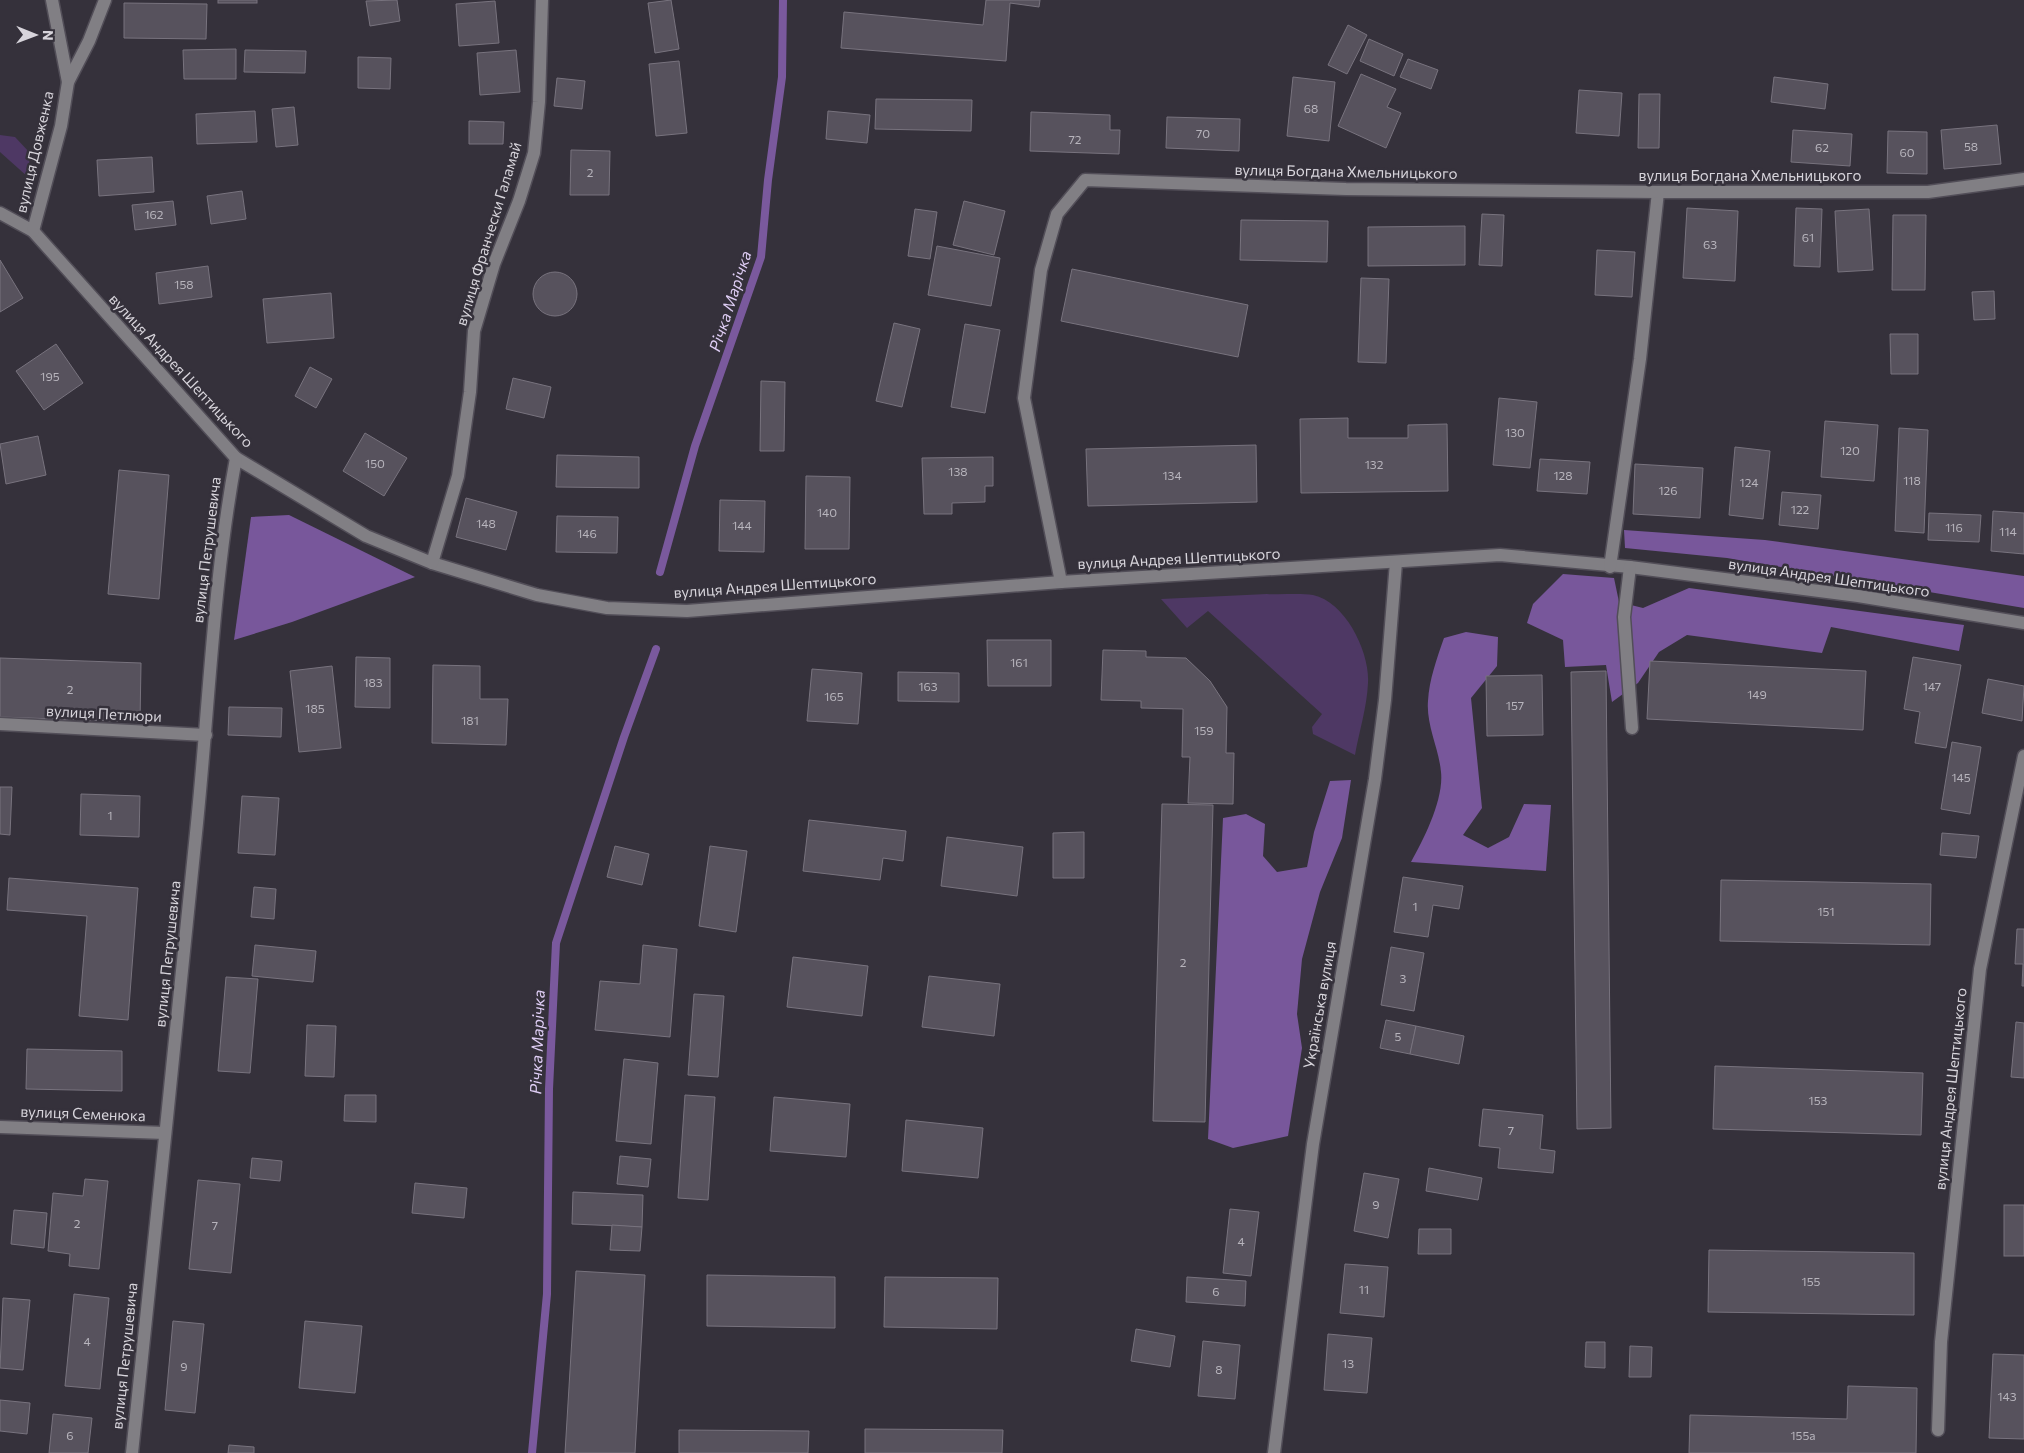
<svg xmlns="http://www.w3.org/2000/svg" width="2024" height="1453" font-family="Commissioner,sans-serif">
<rect width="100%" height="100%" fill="#35313b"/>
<g fill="#4e3864">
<path d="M0,135L15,137L30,153L28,177L0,152Z"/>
<path d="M1267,594C1282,595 1299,593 1313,595C1346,602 1370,653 1368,683C1367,707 1359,732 1355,755L1313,734L1312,727L1322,714L1208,611L1187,628L1161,599Z"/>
</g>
<g fill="#78579b">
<path d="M289,515L415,577L292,622L234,640L251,517Z"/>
<path d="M1624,530L1765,540L2024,576V608L1727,558L1625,548Z"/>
<path d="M1563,574L1614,578L1619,602L1643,608L1689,588L1964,625L1959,651L1831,627L1822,653L1687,635L1659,652L1638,683L1612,702L1606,665L1565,667L1563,640L1527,623L1533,604Z"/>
<path d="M1466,632L1498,637L1497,666L1471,698L1482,808L1463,835L1488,848L1509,837L1524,804L1551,805L1546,871L1411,862C1424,839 1444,799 1441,772C1439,749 1426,725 1428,701C1429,680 1437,658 1444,638Z"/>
<path d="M1351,780L1342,838L1320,892L1302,959L1297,1014L1302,1048L1288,1136L1233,1148L1208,1139L1223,818L1246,814L1265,824L1263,856L1277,872L1307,867L1314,832L1330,781Z"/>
</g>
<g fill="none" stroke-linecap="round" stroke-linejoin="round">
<g stroke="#7a599d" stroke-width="8">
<path d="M660,572L695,446L761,257L768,180L782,77L783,0"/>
<path d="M532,1453L547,1294L549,1089L556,943L624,737L656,649"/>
</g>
</g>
<g fill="#57525d" stroke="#78737e">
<rect x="218" y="0" width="39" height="3"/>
<path d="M397,0L400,21L370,26L366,1Z"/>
<path d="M671,0L679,49L655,53L648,3Z"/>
<path d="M986,0H1040L1039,7L1010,3L1006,61L841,48L844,12L983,25Z"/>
<path d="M495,1L499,43L459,46L456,4Z"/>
<path d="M124,3L207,4L206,39L124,38Z"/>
<path d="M1348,25L1367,35L1347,74L1328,65Z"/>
<path d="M1369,39L1403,54L1394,76L1360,61Z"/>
<path d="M236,49V79H184L183,50Z"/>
<path d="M245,50L306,51L305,73L244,72Z"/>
<path d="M516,50L520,92L480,95L477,53Z"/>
<path d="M358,57L391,58L390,89L358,88Z"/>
<path d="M1408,59L1438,70L1431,89L1400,77Z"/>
<path d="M679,61L687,133L656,136L649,64Z"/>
<path d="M1361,74L1396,89L1387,107L1401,113L1386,148L1338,126Z"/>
<path d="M1293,77L1335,82L1329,141L1287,136Z"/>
<path d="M1774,77L1828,84L1825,109L1771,102Z"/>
<path d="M557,78L585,81L582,109L554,106Z"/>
<path d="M1579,90L1622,93L1619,136L1576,133Z"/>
<path d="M1639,94H1660L1659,148H1638Z"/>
<path d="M876,99L972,100L971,131L875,129Z"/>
<path d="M294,107L298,145L276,147L272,109Z"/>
<path d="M255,111L257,142L197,144L196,114Z"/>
<path d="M828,111L870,115L867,143L826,139Z"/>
<path d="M1031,112L1110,115V130H1120L1119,154L1030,151Z"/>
<path d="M1167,117L1240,119L1239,151L1166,148Z"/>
<path d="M469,121L504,122L503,144H469Z"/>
<path d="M1997,125L2001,164L1944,169L1941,130Z"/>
<path d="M1793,130L1852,134L1850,166L1791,162Z"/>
<path d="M1888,131L1927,132V174L1887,173Z"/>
<path d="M571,150L610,151L609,195H570Z"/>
<path d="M152,157L154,192L99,196L97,160Z"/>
<path d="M242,191L246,219L211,224L207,196Z"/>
<path d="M173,201L176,225L135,230L132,205Z"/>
<path d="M964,201L1005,211L994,255L953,245Z"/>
<path d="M1687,208L1738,211L1735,281L1683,278Z"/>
<path d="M1796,208L1822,209L1820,267L1794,266Z"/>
<path d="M915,209L937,212L930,259L908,256Z"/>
<path d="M1869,209L1873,270L1838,272L1835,211Z"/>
<path d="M1482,214L1504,215L1502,266L1479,265Z"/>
<path d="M1893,215H1926L1925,290H1892Z"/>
<path d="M1241,220L1328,221L1327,262L1240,260Z"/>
<path d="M1465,226V265L1368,266V227Z"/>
<path d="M937,246L1000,258L991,306L928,295Z"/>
<path d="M1597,250L1635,252L1632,297L1595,295Z"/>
<path d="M0,260L23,298L0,312Z"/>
<path d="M208,266L212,297L159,304L156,273Z"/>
<path d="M1072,269L1248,305L1238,357L1061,321Z"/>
<circle cx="555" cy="294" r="22"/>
<path d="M1361,278L1389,279L1386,363L1358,362Z"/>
<path d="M1994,291L1995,319L1974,320L1972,292Z"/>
<path d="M331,293L334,338L267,343L263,299Z"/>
<path d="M894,323L920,329L902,407L876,401Z"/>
<path d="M965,324L1000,330L985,413L951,407Z"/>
<path d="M1890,334H1918V374H1891Z"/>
<path d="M56,344L83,383L44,410L16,371Z"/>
<path d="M310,367L332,379L316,408L295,396Z"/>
<path d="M513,378L551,387L544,418L506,409Z"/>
<path d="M761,381L785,382L784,451H760Z"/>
<path d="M1499,398L1537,402L1530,468L1493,465Z"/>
<path d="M1348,418V438H1408V425L1447,424L1448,491L1301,493L1300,419Z"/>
<path d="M1825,421L1878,425L1874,481L1821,477Z"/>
<path d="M1899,428L1928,430L1924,533L1895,531Z"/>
<path d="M365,433L407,458L384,496L343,471Z"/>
<path d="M38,436L46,475L6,484L0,444Z"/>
<path d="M1256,445L1257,502L1088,506L1086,449Z"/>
<path d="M1735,447L1770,451L1763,519L1729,515Z"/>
<path d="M557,455L639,457V488L556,487Z"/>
<path d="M993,457V486H985V502L952,503V514H924L922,458Z"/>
<path d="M1540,459L1590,462L1587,494L1537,491Z"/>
<path d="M1635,464L1703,468L1700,518L1633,514Z"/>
<path d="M119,470L169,475L159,599L108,594Z"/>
<path d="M806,476L850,477L849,549H805Z"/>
<path d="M1782,492L1821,495L1818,529L1779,525Z"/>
<path d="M466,498L517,512L506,550L456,537Z"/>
<path d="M720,500L765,501L764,552L719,551Z"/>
<path d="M1993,511L2024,513V554L1991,551Z"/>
<path d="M1929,513L1981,515L1979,542L1928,540Z"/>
<path d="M557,516L618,517L617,553L556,552Z"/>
<path d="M987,640H1051V686H988Z"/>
<path d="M1103,650L1146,651V657L1186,658L1210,681L1227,707L1226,753H1234L1233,804L1188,803L1190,757H1182L1183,709L1141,708V701L1101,700Z"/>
<path d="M356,657L390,658V708L355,707Z"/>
<path d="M1913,657L1961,665L1946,748L1915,743L1920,712L1904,709Z"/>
<path d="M0,658L141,663L140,722L0,717Z"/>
<path d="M1650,661L1866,671L1863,730L1647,719Z"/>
<path d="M433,665L480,666V699H508L506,745L432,743Z"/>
<path d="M332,666L341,748L299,752L290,671Z"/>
<path d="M812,669L862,673L858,724L807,721Z"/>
<path d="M1606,671L1611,1128L1577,1129L1571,672Z"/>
<path d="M898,672L959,673V702L898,701Z"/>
<path d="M1542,675L1543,735L1487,736L1486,676Z"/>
<path d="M1988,679L2024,686L2022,721L1982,713Z"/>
<path d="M229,707L282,708L281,737L228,735Z"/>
<path d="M1952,742L1981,747L1970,814L1941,809Z"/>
<path d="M0,787H12L10,835L0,834Z"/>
<path d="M81,794L140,796L139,837L80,835Z"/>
<path d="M242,796L279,798L275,855L238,853Z"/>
<path d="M1162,804L1213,805L1205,1122L1153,1121Z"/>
<path d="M809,820L906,831L903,861L883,858L880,880L803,871Z"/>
<path d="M1084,832V878H1053V833Z"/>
<path d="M1942,833L1979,836L1976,858L1940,855Z"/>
<path d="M947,837L1023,847L1017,896L941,886Z"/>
<path d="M615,846L649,854L642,885L607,877Z"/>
<path d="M710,846L747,851L736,932L699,926Z"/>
<path d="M1403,877L1463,886L1459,909L1433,905L1428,937L1394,932Z"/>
<path d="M9,878L138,888L128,1020L79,1016L87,916L7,910Z"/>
<path d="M1721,880L1931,884L1930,945L1720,941Z"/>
<path d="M254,887L276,889L274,919L251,917Z"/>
<path d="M2017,929H2024V986H2022L2023,964H2015Z"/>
<path d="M255,945L316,951L313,982L252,976Z"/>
<path d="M643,945L677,949L670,1037L595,1030L600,981L640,984Z"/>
<path d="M1391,947L1424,953L1414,1011L1381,1005Z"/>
<path d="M793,957L868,966L862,1016L787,1007Z"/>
<path d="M929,976L1000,984L994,1036L922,1027Z"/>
<path d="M226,977L258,979L250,1073L218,1071Z"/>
<path d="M694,994L724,996L718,1077L688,1075Z"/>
<path d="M1386,1020L1416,1026L1410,1054L1380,1048Z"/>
<path d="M2016,1022L2024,1023V1078L2011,1077Z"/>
<path d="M307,1025L336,1026L334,1077L305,1076Z"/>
<path d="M1416,1026L1464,1036L1459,1064L1410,1054Z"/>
<path d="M27,1049L122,1051V1091L26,1089Z"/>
<path d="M624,1059L658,1063L651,1144L616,1141Z"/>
<path d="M1715,1066L1923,1073L1921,1135L1713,1129Z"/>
<path d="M345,1095H376V1122L344,1121Z"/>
<path d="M685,1095L715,1097L708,1200L678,1198Z"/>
<path d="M774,1097L850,1104L846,1157L770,1151Z"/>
<path d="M1483,1109L1543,1115L1540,1149L1555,1151L1553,1173L1498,1168L1500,1148L1479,1146Z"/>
<path d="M906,1120L983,1128L978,1178L902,1171Z"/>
<path d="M620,1156L651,1159L648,1187L617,1184Z"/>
<path d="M252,1158L282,1161L280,1181L250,1178Z"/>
<path d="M1429,1168L1482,1178L1478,1200L1426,1191Z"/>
<path d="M1364,1173L1399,1179L1388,1238L1354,1231Z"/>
<path d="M85,1179L108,1181L99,1269L69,1266L70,1254L48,1251L53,1193L83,1196Z"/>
<path d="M198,1180L240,1184L231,1273L189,1269Z"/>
<path d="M415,1183L467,1188L464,1218L412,1213Z"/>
<path d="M573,1192L643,1195L642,1227L572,1224Z"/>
<rect x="2004" y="1205" width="20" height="51"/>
<path d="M1230,1209L1259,1212L1251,1276L1223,1273Z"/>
<path d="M14,1210L47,1213L44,1248L11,1244Z"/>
<path d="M612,1225L642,1227L640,1251L610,1250Z"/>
<path d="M1419,1229H1451V1254H1418Z"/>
<path d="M1709,1250L1914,1253V1315L1708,1312Z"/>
<path d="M1345,1264L1388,1267L1384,1317L1340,1313Z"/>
<path d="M576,1271L645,1275L635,1453H565Z"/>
<path d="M707,1275L835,1277V1328L707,1326Z"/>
<path d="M885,1277L998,1278L997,1329L884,1327Z"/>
<path d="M1187,1277L1246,1281L1245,1306L1186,1302Z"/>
<path d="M74,1294L109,1298L100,1389L65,1386Z"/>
<path d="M3,1298L30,1300L23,1370L0,1368Z"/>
<path d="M173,1321L204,1324L195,1413L165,1410Z"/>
<path d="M305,1321L362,1326L355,1393L299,1388Z"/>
<path d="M1136,1329L1175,1336L1170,1367L1131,1361Z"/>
<path d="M1328,1334L1372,1338L1367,1393L1324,1390Z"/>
<path d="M1203,1341L1240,1345L1235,1399L1198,1396Z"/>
<path d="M1586,1342H1605V1368L1585,1367Z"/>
<path d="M1630,1346L1652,1347L1651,1377H1629Z"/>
<path d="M1993,1354L2024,1355V1439L1989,1438Z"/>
<path d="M1848,1386L1917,1388L1916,1453H1689L1690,1415L1847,1419Z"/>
<path d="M0,1400L30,1403L27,1434L0,1431Z"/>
<path d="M53,1414L92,1418L88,1453H49Z"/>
<path d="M865,1429L1003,1430L1002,1453H865Z"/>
<path d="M679,1430L809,1431L808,1453H679Z"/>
<path d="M229,1445L254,1447V1453H228Z"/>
</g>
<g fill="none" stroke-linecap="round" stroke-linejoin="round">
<g stroke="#524e58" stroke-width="15">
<g id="minor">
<path d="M52,0L68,82"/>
<path d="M0,213L33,231L236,458L366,536L432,563L537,595L607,608L687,611L1061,582L1500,555L1630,567L1858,596L2024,623"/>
<path d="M33,231L61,126L68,82L89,41L105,0"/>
<path d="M432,563L458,476L470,392L474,331L494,264L519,201L534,153L539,102L542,0"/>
<path d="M1610,567L1640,359L1658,192"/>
<path d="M1630,567L1624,617L1632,728"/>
<path d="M1061,582L1024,398L1041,270L1057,214L1085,180L1346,189L1658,192H1928L2024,179"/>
<path d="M0,724L206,735"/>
<path d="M0,1127L165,1133"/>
<path d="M1938,1430L1941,1342L1980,969L2024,756"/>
<path d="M132,1453C153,1246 176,1040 196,833C209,708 213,581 236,458"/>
<path d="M1274,1453L1313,1144L1375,779L1385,700L1396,562"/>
</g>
</g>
<use href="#minor" stroke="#817f84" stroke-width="12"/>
</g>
<g text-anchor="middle" stroke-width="5" stroke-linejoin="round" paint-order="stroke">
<g font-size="12" fill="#b7b4bc">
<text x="1311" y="113">68</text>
<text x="1203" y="138">70</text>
<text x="1075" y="144">72</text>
<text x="1971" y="151">58</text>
<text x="1822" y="152">62</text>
<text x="1907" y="157">60</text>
<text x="590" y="177">2</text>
<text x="154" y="219">162</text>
<text x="1808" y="242">61</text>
<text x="1710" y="249">63</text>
<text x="184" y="289">158</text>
<text x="50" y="381">195</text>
<text x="1515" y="437">130</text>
<text x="1850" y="455">120</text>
<text x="375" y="468">150</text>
<text x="1374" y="469">132</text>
<text x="958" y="476">138</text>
<text x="1172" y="480">134</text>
<text x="1563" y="480">128</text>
<text x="1912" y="485">118</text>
<text x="1749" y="487">124</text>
<text x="1668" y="495">126</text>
<text x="1800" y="514">122</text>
<text x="827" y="517">140</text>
<text x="486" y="528">148</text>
<text x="742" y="530">144</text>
<text x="1954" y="532">116</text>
<text x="2008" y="536">114</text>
<text x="587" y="538">146</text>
<text x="1019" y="667">161</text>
<text x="373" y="687">183</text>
<text x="928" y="691">163</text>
<text x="1932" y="691">147</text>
<text x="70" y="694">2</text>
<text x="1757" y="699">149</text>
<text x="834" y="701">165</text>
<text x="1515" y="710">157</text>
<text x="315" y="713">185</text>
<text x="470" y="725">181</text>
<text x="1204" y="735">159</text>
<text x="1961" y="782">145</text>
<text x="110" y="820">1</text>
<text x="1415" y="911">1</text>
<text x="1826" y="916">151</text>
<text x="1183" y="967">2</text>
<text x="1403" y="983">3</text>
<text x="1398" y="1041">5</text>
<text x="1818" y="1105">153</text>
<text x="1511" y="1135">7</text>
<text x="1376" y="1209">9</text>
<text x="77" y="1228">2</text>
<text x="215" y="1230">7</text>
<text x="1241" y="1246">4</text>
<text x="1811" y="1286">155</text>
<text x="1364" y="1294">11</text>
<text x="1216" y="1296">6</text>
<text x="87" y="1346">4</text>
<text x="1348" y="1368">13</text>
<text x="184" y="1371">9</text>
<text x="1219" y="1374">8</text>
<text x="2007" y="1401">143</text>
<text x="70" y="1440">6</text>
<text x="1803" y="1440">155а</text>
</g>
<g font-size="15" fill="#d7d4db" stroke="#35313b">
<text transform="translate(35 152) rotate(-77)" y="5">вулиця Довженка</text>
<text transform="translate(1346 172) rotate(1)" y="5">вулиця Богдана Хмельницького</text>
<text x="1750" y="181">вулиця Богдана Хмельницького</text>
<text transform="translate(489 234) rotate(-73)" y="5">вулиця Франчески Галамай</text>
<text transform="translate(181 371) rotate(47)" y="5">вулиця Андрея Шептицького</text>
<text transform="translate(207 550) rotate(-83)" y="5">вулиця Петрушевича</text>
<text transform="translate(1179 559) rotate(-3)" y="5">вулиця Андрея Шептицького</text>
<text transform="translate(1829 578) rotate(8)" y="5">вулиця Андрея Шептицького</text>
<text transform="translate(775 586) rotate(-4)" y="5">вулиця Андрея Шептицького</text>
<text transform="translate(104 714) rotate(3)" y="5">вулиця Петлюри</text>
<text transform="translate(168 954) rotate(-84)" y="5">вулиця Петрушевича</text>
<text transform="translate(1320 1005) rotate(-80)" y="5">Українська вулиця</text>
<text transform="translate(1951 1089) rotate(-84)" y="5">вулиця Андрея Шептицького</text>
<text transform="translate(83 1114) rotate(2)" y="5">вулиця Семенюка</text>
<text transform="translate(125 1356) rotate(-84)" y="5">вулиця Петрушевича</text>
</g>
<g font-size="16" font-style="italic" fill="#decdf4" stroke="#35313b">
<text transform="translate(730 301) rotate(-72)" y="6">Річка Марічка</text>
<text transform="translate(537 1042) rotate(-88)" y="6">Річка Марічка</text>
</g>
</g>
<g transform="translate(35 35) rotate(91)" stroke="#35313b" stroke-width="4" paint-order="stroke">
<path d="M0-4L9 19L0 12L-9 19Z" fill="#d7d4db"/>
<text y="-8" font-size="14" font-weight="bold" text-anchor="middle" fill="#d7d4db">N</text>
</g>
</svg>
